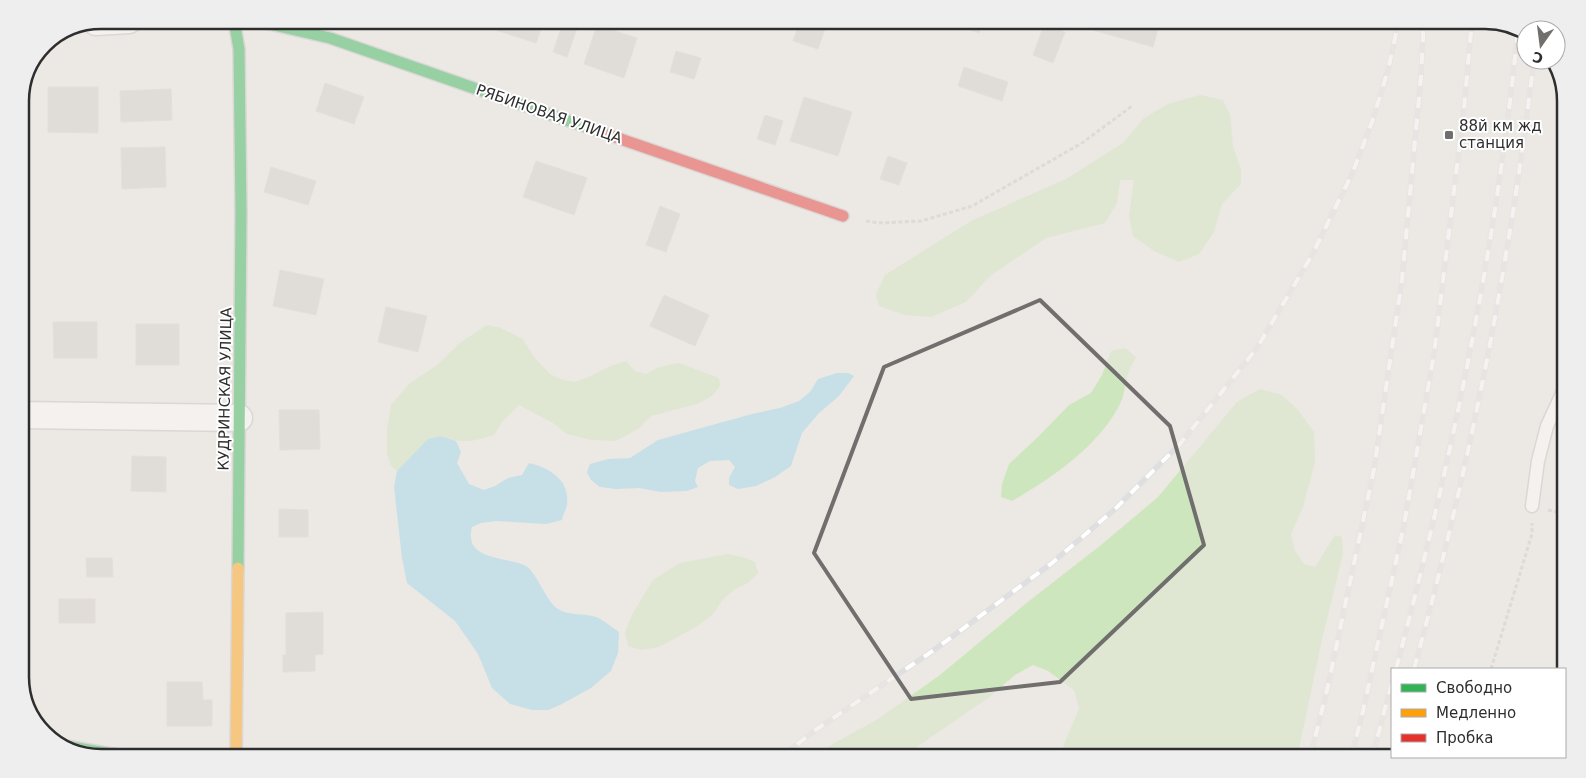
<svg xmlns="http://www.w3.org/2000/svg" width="1586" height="778" font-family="'DejaVu Sans',sans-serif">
<rect width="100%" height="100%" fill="#ece8e4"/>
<g fill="#cee6be">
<path d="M1200,95L1223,100L1230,114L1233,146L1241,169V184L1222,204L1214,232L1199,254L1179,262L1154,251L1133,236L1129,215L1134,180H1120L1117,203L1105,223L1046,238L990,276L966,302L931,317L905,315L879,306L876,294L885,275L971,221L1066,179L1123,143L1144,118L1168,104Z"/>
<path d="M487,325L501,328L523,339L534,357L550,374L563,380L575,382L591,376L608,367L626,361L635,371L646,374L659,367L679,363L719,378L720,386L712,396L697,404L651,416L638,429L616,441L591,440L567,434L553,423L519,405L502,422L494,435C471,442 464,444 441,436L412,456L397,471L391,466L387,454V429L391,405L409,384L436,366L461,342Z"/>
<path d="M1125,348L1136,357C1134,361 1131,366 1129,371C1125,381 1125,394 1120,404C1099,446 1052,478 1012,501L1001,497L1002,484L1009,464L1039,436L1069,405L1091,393L1102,375L1111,351Z"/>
<path d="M1260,389L1282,395L1298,410L1314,432L1315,462L1303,507L1291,534L1294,549L1304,564L1315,567L1335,535L1342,537L1343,553L1321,644L1297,758H1061L1064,744L1079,709L1074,690L1048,671L1033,665L1015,675L988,698L901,758H815L831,745L878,719L940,675L1029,601L1101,545L1158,497L1237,402Z"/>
<path d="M728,554L742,557L755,562L758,573L748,583L735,589L723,599L713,614L696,627L659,647L641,650L628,646L625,632L633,613L653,580L680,563Z"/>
</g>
<g fill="#99d6ec">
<path d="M837,373H848L854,376L839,396L819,413L802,433L791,466L775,477L756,486L738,489L729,485V478L735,467L729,460L710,461L698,468L695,481L698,487L687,491L661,492L639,488L616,489L600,487L591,480L587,472L590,464L608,459L630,458L658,440L752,414L780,408L799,401L810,392L818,379Z"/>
<path d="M441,436L456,441L461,452L457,463L469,484L484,490L495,486L508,478L522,475L529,463C550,468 570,480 567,505C566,510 563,515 562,520L546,524L497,521L481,523L472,527C463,561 506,556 526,566C537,573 546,601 558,609C569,616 584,613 596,617C604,620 611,627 619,632L618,653L611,671L591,688L560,705L548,710H532L510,704L492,688L478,654L455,621L407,583L402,558L394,487L397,471L428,439Z"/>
</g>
<g fill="#d1cecb" stroke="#d7d4d0">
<path d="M464,20H544L536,43Z"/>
<path d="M564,20L578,25L567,57L553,52Z"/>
<path d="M801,20H828L818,49L793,41Z"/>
<path d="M959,20H984L979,33L957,25Z"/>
<path d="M1096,20H1152L1160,22L1153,47L1093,30Z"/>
<path d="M597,25L637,38L624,78L584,64Z"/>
<path d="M1044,25L1065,32L1053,63L1033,55Z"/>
<path d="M676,51L701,58L694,79L670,72Z"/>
<path d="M964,67L1008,82L1002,101L958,86Z"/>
<path d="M325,83L364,97L354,124L316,111Z"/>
<path d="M48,87H98V133L48,132Z"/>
<path d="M171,89L172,120L121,122L120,91Z"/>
<path d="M804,97L852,112L838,156L790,141Z"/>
<path d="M765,115L783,121L775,145L757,139Z"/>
<path d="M165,147L166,187L122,189L121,148Z"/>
<path d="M888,156L907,163L899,185L880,179Z"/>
<path d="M536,161L587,178L574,215L523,197Z"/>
<path d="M271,167L316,181L308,205L264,192Z"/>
<path d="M660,206L680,214L666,252L646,245Z"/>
<path d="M280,270L324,279L316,315L273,306Z"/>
<path d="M664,295L709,315L695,346L650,326Z"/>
<path d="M386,307L427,316L418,352L378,342Z"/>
<path d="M53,322H97V358H54Z"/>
<rect x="136" y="324" width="43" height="41"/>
<path d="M279,410H319L320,449L280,450Z"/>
<path d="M132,456L166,457V492L131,491Z"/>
<path d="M279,509L308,510V537H279Z"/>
<path d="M86,558H112L113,577H87Z"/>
<rect x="59" y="599" width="36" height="24"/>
<path d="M323,612V654L315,655V671L283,672V655H286V613Z"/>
<path d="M167,682H202L203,700H212V726H167Z"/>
</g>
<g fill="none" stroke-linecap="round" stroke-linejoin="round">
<g stroke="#c5c4c5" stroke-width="15">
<path id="lane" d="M1532,506L1538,461L1547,426L1566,385"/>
</g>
<g stroke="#c5c4c5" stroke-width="29">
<g id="street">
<path d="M96,22L129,20"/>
<path d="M20,415L239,418"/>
</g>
</g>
<g stroke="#c5c4c5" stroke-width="14">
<g id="fast">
<path d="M234,20L239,49L241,213L238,568"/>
<path d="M253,20L330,38L609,135"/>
<path d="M60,745L135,758"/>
</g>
</g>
<g stroke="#c5c4c5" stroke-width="14">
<path id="slow" d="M236,758L238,568"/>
</g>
<g stroke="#c5c4c5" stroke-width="14">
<path id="jam" d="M609,135L843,216"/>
</g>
<g stroke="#c9c9c8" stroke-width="3" stroke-dasharray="4 2.5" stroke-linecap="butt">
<path d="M866,221L879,223L921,221L972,206L1082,143L1132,106"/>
<path d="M1548,510L1566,514"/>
<path d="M1491,669L1532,534V523"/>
<path d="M1464,758L1465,757"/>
</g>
<use href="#lane" stroke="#fcfcfb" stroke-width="12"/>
<use href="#street" stroke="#fcfcfb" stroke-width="26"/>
<use href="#fast" stroke="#30b455" stroke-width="11"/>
<use href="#slow" stroke="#ff9f0a" stroke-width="11"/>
<use href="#jam" stroke="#e5322d" stroke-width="11"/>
<g stroke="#dfdfe1" stroke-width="5.5">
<g id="rail">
<path d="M1396,669C1452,459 1497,244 1518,28"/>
<path d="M1414,669C1452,530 1484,389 1507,248C1518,185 1526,123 1534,60"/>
<path d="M780,758L814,731L934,650L1052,563L1115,509L1180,444L1257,348L1312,255L1352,174L1372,122L1388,70L1399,20"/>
<path d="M1310,758L1328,686L1374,469L1402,280L1421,76L1424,20"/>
<path d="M1351,758L1363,711L1404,525L1434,354L1464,109L1472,20"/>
<path d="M1372,758L1392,682"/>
<path d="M1391,758L1392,752"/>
</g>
</g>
<use href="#rail" stroke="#fff" stroke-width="4" stroke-dasharray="11" stroke-linecap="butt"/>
</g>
<path d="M0 0H1586V778H0ZM1040,300L1170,426L1204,545L1060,682L911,699L814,553L884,367Z" fill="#ece8e4" fill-opacity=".55" fill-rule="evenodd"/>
<path fill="none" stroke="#706f6e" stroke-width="4" stroke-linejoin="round" d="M1040,300L1170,426L1204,545L1060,682L911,699L814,553L884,367Z"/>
<rect fill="#706f6e" stroke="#fff" stroke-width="2" x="1444" y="130" width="10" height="10" rx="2.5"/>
<g text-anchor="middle" stroke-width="4" stroke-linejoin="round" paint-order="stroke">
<g font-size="15" fill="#2e2e2e" stroke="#fff">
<text transform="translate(549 114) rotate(19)" y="5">РЯБИНОВАЯ УЛИЦА</text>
<text transform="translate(225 389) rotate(-89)" y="5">КУДРИНСКАЯ УЛИЦА</text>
</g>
<g font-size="15" fill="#2e2e2e" stroke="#fff" text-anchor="start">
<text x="1459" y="131">88й км жд<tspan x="1459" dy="17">станция</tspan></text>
</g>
</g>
<path d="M0 0H1586V778H0ZM101 29H1485A72 72 0 0 1 1557 101V677A72 72 0 0 1 1485 749H101A72 72 0 0 1 29 677V101A72 72 0 0 1 101 29Z" fill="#eee" fill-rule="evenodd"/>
<path fill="none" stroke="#2e2e2e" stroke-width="2.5" d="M101 29H1485A72 72 0 0 1 1557 101V677A72 72 0 0 1 1485 749H101A72 72 0 0 1 29 677V101A72 72 0 0 1 101 29Z"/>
<rect x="1391" y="668" width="175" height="90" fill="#ffffff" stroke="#ababab"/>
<rect x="1401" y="684" width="25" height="8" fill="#30b455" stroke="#ababab"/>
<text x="1436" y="693" font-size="15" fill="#2e2e2e">Свободно</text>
<rect x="1401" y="709" width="25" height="8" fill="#ff9f0a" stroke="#ababab"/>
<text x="1436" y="718" font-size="15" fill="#2e2e2e">Медленно</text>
<rect x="1401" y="734" width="25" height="8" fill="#e5322d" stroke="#ababab"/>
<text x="1436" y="743" font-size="15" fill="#2e2e2e">Пробка</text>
<g transform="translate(1541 45) rotate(194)"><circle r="24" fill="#ffffff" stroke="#ababab"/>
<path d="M0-4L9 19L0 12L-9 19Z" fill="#706f6e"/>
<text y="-8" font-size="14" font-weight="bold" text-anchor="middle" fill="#2e2e2e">С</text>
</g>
</svg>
